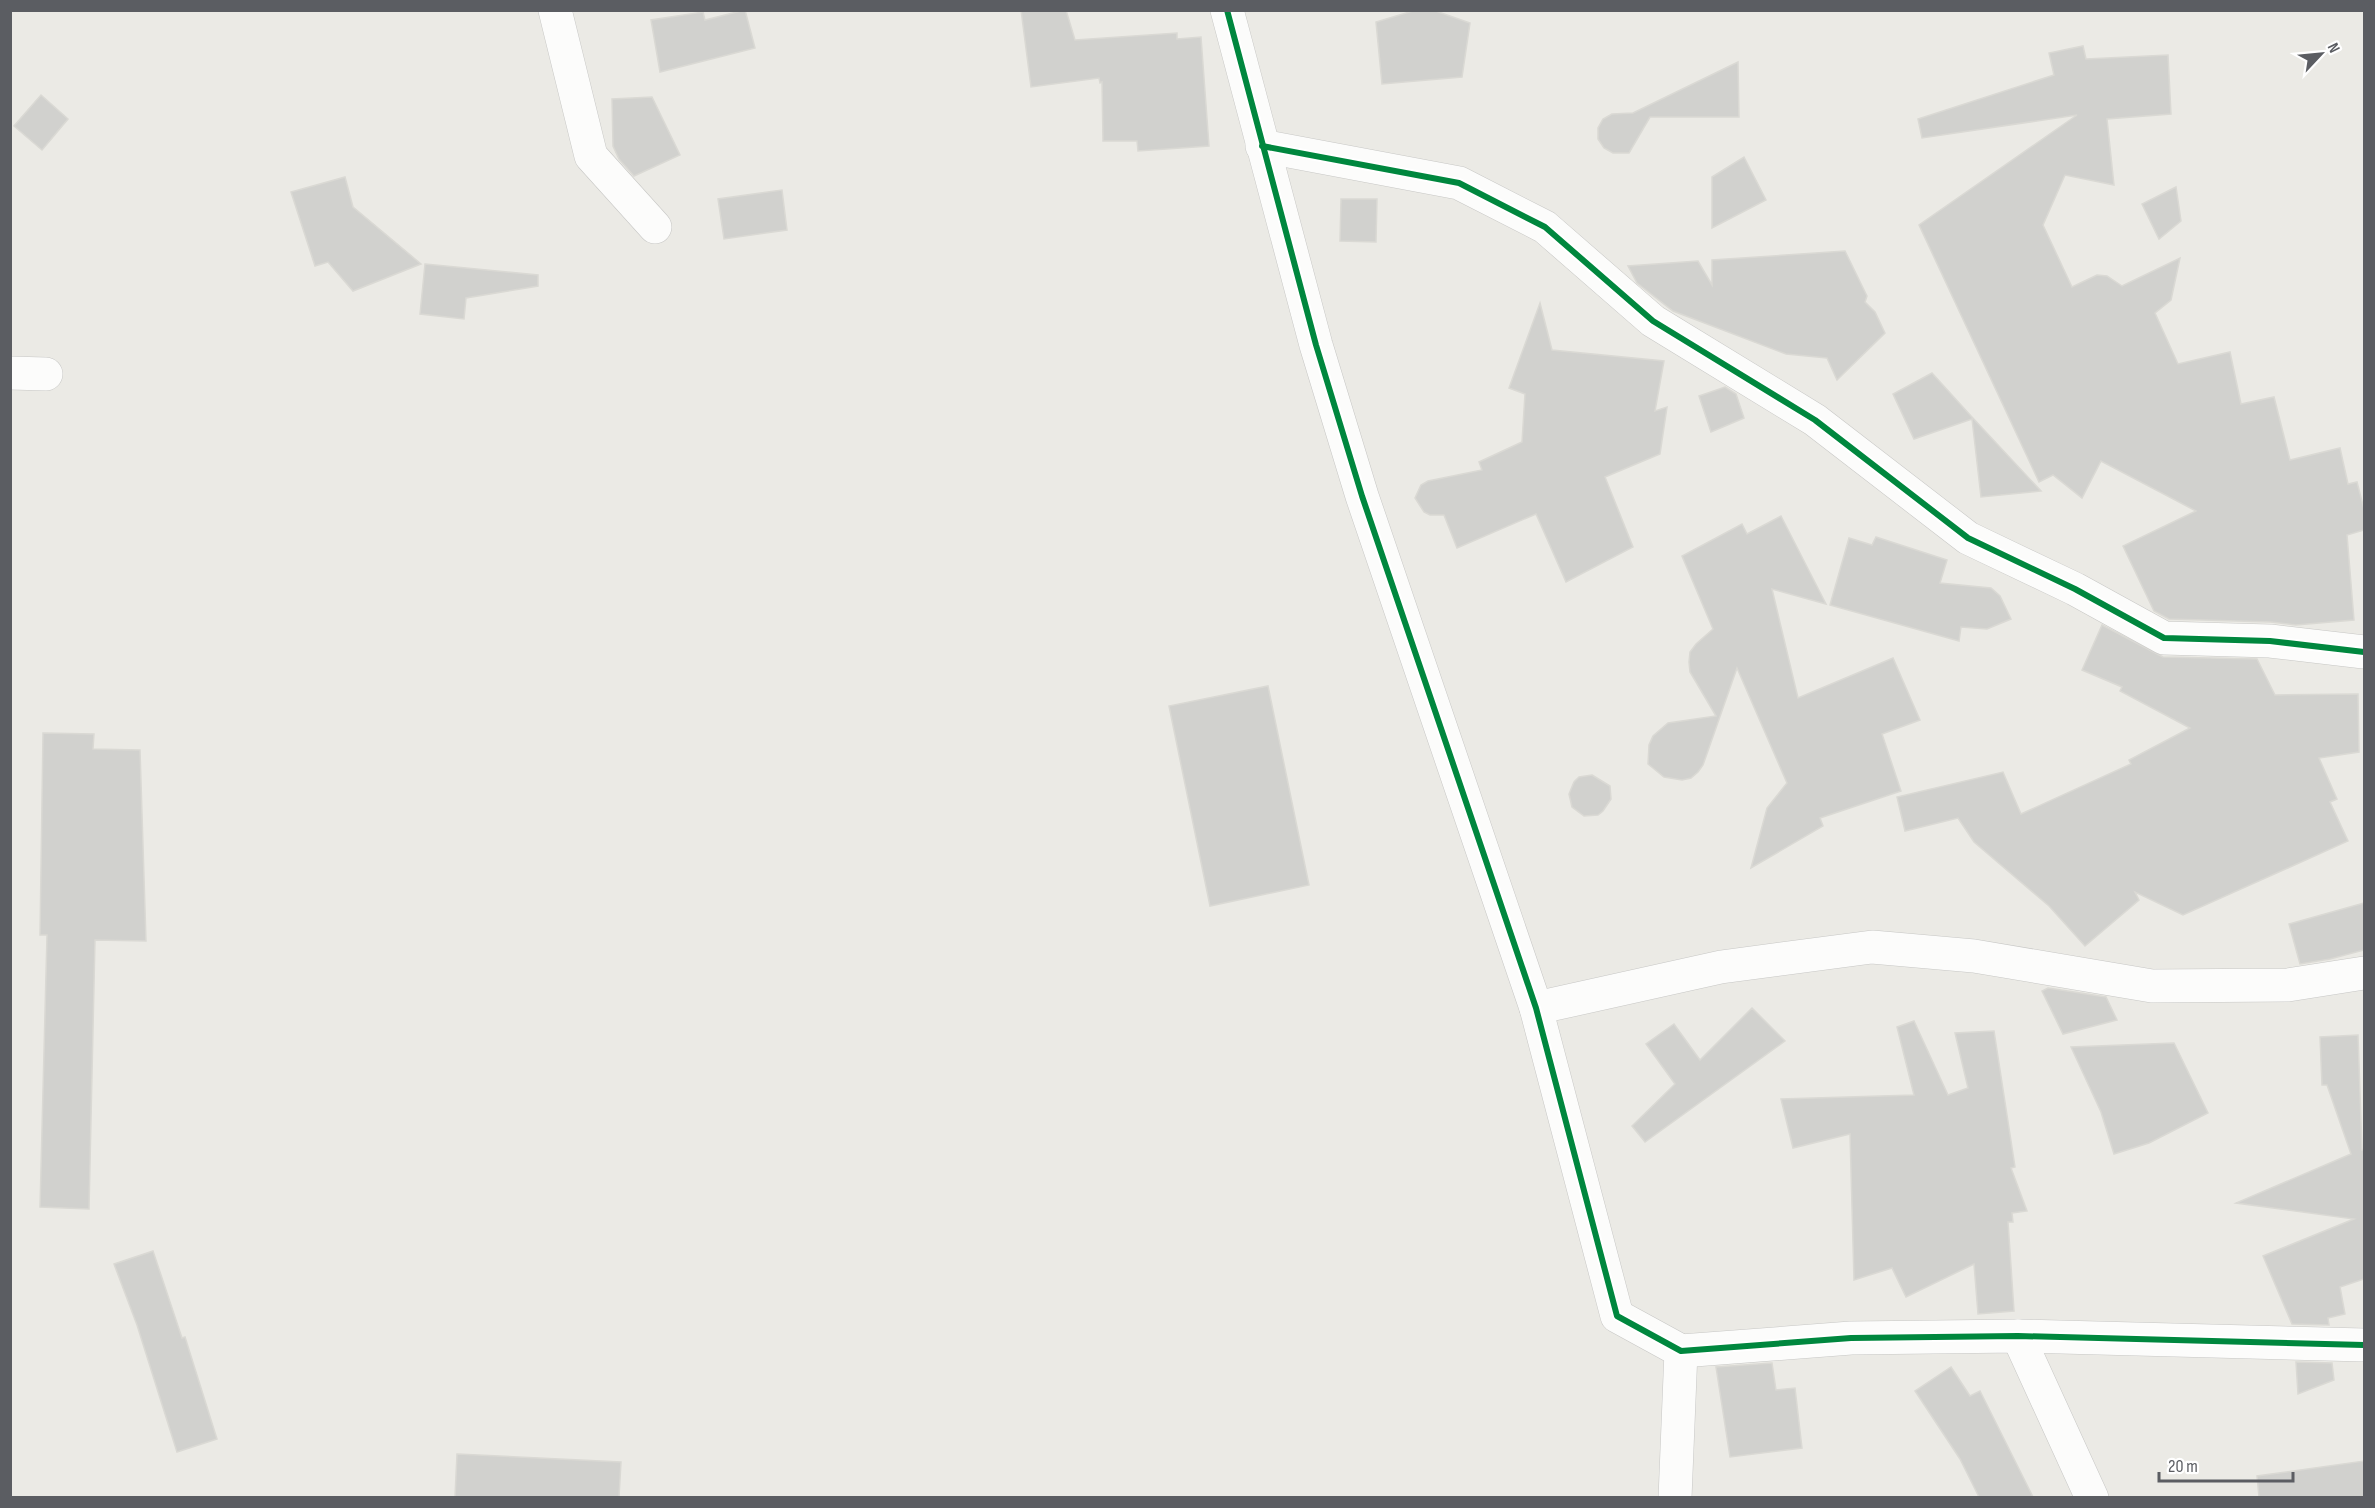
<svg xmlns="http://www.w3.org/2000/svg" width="2375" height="1508" font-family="'Sofia Sans Condensed',sans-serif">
<rect width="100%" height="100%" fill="#ebeae5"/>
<g fill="#d1d1ce" stroke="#dad9d4" stroke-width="1.5">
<path d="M745,10L755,48L660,72L651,20L703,12L705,20Z"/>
<path d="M1021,10H1066L1075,40L1177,33V39L1201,37L1209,146L1138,151L1137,141H1103L1102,82L1100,83L1099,78L1031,87Z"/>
<path d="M1416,10H1433L1470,23L1462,77L1382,84L1376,22Z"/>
<path d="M2083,46L2086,59L2168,55L2171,114L2107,119L2114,185L2065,175L2043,225L2072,287L2097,275L2107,276L2122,286L2180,258L2171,300L2155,313L2178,364L2230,352L2241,404L2274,397L2290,460L2340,448L2348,484L2357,482L2364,509V530L2347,535L2354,620L2296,625L2271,622L2169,619L2154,611L2123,546L2196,511L2101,461L2082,498L2053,475L2039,482L1919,225L2077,115L1922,138L1918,119L2054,75L2049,53Z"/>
<path d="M1738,62L1739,117H1650L1629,153H1613L1604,148L1598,139V128L1603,119L1612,114L1633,113Z"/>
<path d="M41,95L68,119L42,150L14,126Z"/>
<path d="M652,97L680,155L634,176L619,159L613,146L612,99Z"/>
<path d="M1744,157L1766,200L1712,228V177Z"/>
<path d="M345,177L353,207L421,264L353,291L328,262L315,266L291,192Z"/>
<path d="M2176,187L2181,221L2159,239L2142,204Z"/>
<path d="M782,190L787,230L724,239L718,199Z"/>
<path d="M1341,199H1377L1376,242L1340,241Z"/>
<path d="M1845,251L1867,296L1865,302L1875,312L1885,333L1837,380L1827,358L1786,354L1673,311L1637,283L1628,266L1698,261L1712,285V260Z"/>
<path d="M425,264L538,275V286L466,298L464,319L420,314Z"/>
<path d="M1540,303L1552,350L1664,361L1655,411L1667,407L1660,454L1605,477L1633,547L1566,582L1536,514L1457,548L1444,515H1430L1424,512L1415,498L1421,485L1428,481L1482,470L1479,462L1522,442L1525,394L1509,388Z"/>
<path d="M1932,373L1971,416L2041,491L1981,497L1972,419L1914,439L1893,394Z"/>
<path d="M1725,387L1736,394L1744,418L1711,432L1699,396Z"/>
<path d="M1781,516L1826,604L1772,589L1798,698L1893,658L1920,720L1882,734L1901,791L1820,818L1823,826L1751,868L1767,808L1787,783L1737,668L1703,765L1698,772L1691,778L1682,780L1664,777L1648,764L1649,745L1653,736L1668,723L1716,716L1690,672L1689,662L1690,652L1696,644L1713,629L1682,556L1742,524L1747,534Z"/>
<path d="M1876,537L1947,560L1940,583L1991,588L2000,596L2011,619L1987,629L1961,627L1959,641L1830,605L1849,538L1872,545Z"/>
<path d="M2102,625L2163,657L2257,659L2275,695L2358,694L2359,752L2319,758L2337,799L2330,802L2348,841L2183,915L2135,892L2139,900L2085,946L2049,906L1974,842L1958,818L1905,831L1897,797L2003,772L2021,814L2131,764L2129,760L2190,728L2120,691L2122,687L2082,670Z"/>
<path d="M1268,686L1309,885L1210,906L1169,706Z"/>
<path d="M43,733L94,734L93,749L140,750L146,941L95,940L89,1209L40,1207L47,935H40Z"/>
<path d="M1592,775L1610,786L1611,799L1603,811L1598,815L1584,816L1572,807L1569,794L1574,782L1579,777Z"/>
<path d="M2364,903V950L2330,959L2300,964L2289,924Z"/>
<path d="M2048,988L2106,997L2117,1020L2063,1034L2042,991Z"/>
<path d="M1752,1008L1785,1041L1645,1142L1632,1126L1675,1084L1646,1044L1674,1024L1700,1060Z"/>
<path d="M1914,1021L1948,1095L1968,1088L1955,1033L1994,1031L2015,1167L2011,1168L2027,1211L2012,1213L2013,1222H2008L2014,1311L1978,1314L1974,1264L1906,1297L1892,1268L1854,1280L1850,1134L1793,1148L1781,1099L1914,1095L1897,1027Z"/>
<path d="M2358,1035L2362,1150L2364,1149V1279L2340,1287L2345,1314L2328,1318L2329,1325L2292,1324L2263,1256L2354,1219L2236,1203L2351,1154L2327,1085H2322L2320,1037Z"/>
<path d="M2174,1043L2208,1113L2149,1143L2114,1154L2101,1112L2071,1047Z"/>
<path d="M153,1251L182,1338L185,1337L217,1439L177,1452L137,1325L114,1264Z"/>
<path d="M2296,1362L2332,1363L2334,1380L2298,1394Z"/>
<path d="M1772,1363L1776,1390L1795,1388L1802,1448L1730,1457L1716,1367Z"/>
<path d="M1951,1367L1970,1396L1980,1391L2033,1497H1979L1960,1459L1915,1391Z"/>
<path d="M457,1454L621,1462L619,1497H455Z"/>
<path d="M2364,1461V1497H2259L2257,1476Z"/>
</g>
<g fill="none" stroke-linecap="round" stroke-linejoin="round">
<g stroke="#c7c7c5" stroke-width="34">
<g id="minor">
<path d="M555,10L591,156L655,227"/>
<path d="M1227,10L1316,345L1362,496L1536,1008L1617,1316L1681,1351L1851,1338L2018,1336L2364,1345"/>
<path d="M1262,146L1459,183L1545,227L1653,321L1815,420L1968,538L2075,589L2164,638L2270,641L2364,652"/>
<path d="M10,373L46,374"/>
<path d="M1536,1008L1721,967L1872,947L1974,956L2152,986L2288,985L2364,973"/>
<path d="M2018,1336L2092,1498"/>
<path d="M1675,1498L1681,1351"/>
</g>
</g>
<use href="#minor" stroke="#fcfcfb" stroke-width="33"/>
<g stroke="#fff" stroke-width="10">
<g id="cycleway">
<path d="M1227,10L1316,345L1362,496L1536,1008L1617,1316L1681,1351L1851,1338L2018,1336L2364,1345"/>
<path d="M1262,146L1459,183L1545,227L1653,321L1815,420L1968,538L2075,589L2164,638L2270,641L2364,652"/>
</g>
</g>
<use href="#cycleway" stroke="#00873e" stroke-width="6"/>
</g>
<rect width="2375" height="1508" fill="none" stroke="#5b5d62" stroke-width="24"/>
<g transform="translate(2321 54) rotate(64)" stroke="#ffffff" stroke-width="4.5" paint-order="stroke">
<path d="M0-4.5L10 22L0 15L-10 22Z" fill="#5b5d62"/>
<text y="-9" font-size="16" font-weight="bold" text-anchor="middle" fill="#5b5d62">N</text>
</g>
<path d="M2159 1472v9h134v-9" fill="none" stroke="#5b5d62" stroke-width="3"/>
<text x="2168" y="1472" font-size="18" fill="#5b5d62" stroke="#ffffff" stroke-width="4.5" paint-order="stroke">20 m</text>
</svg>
